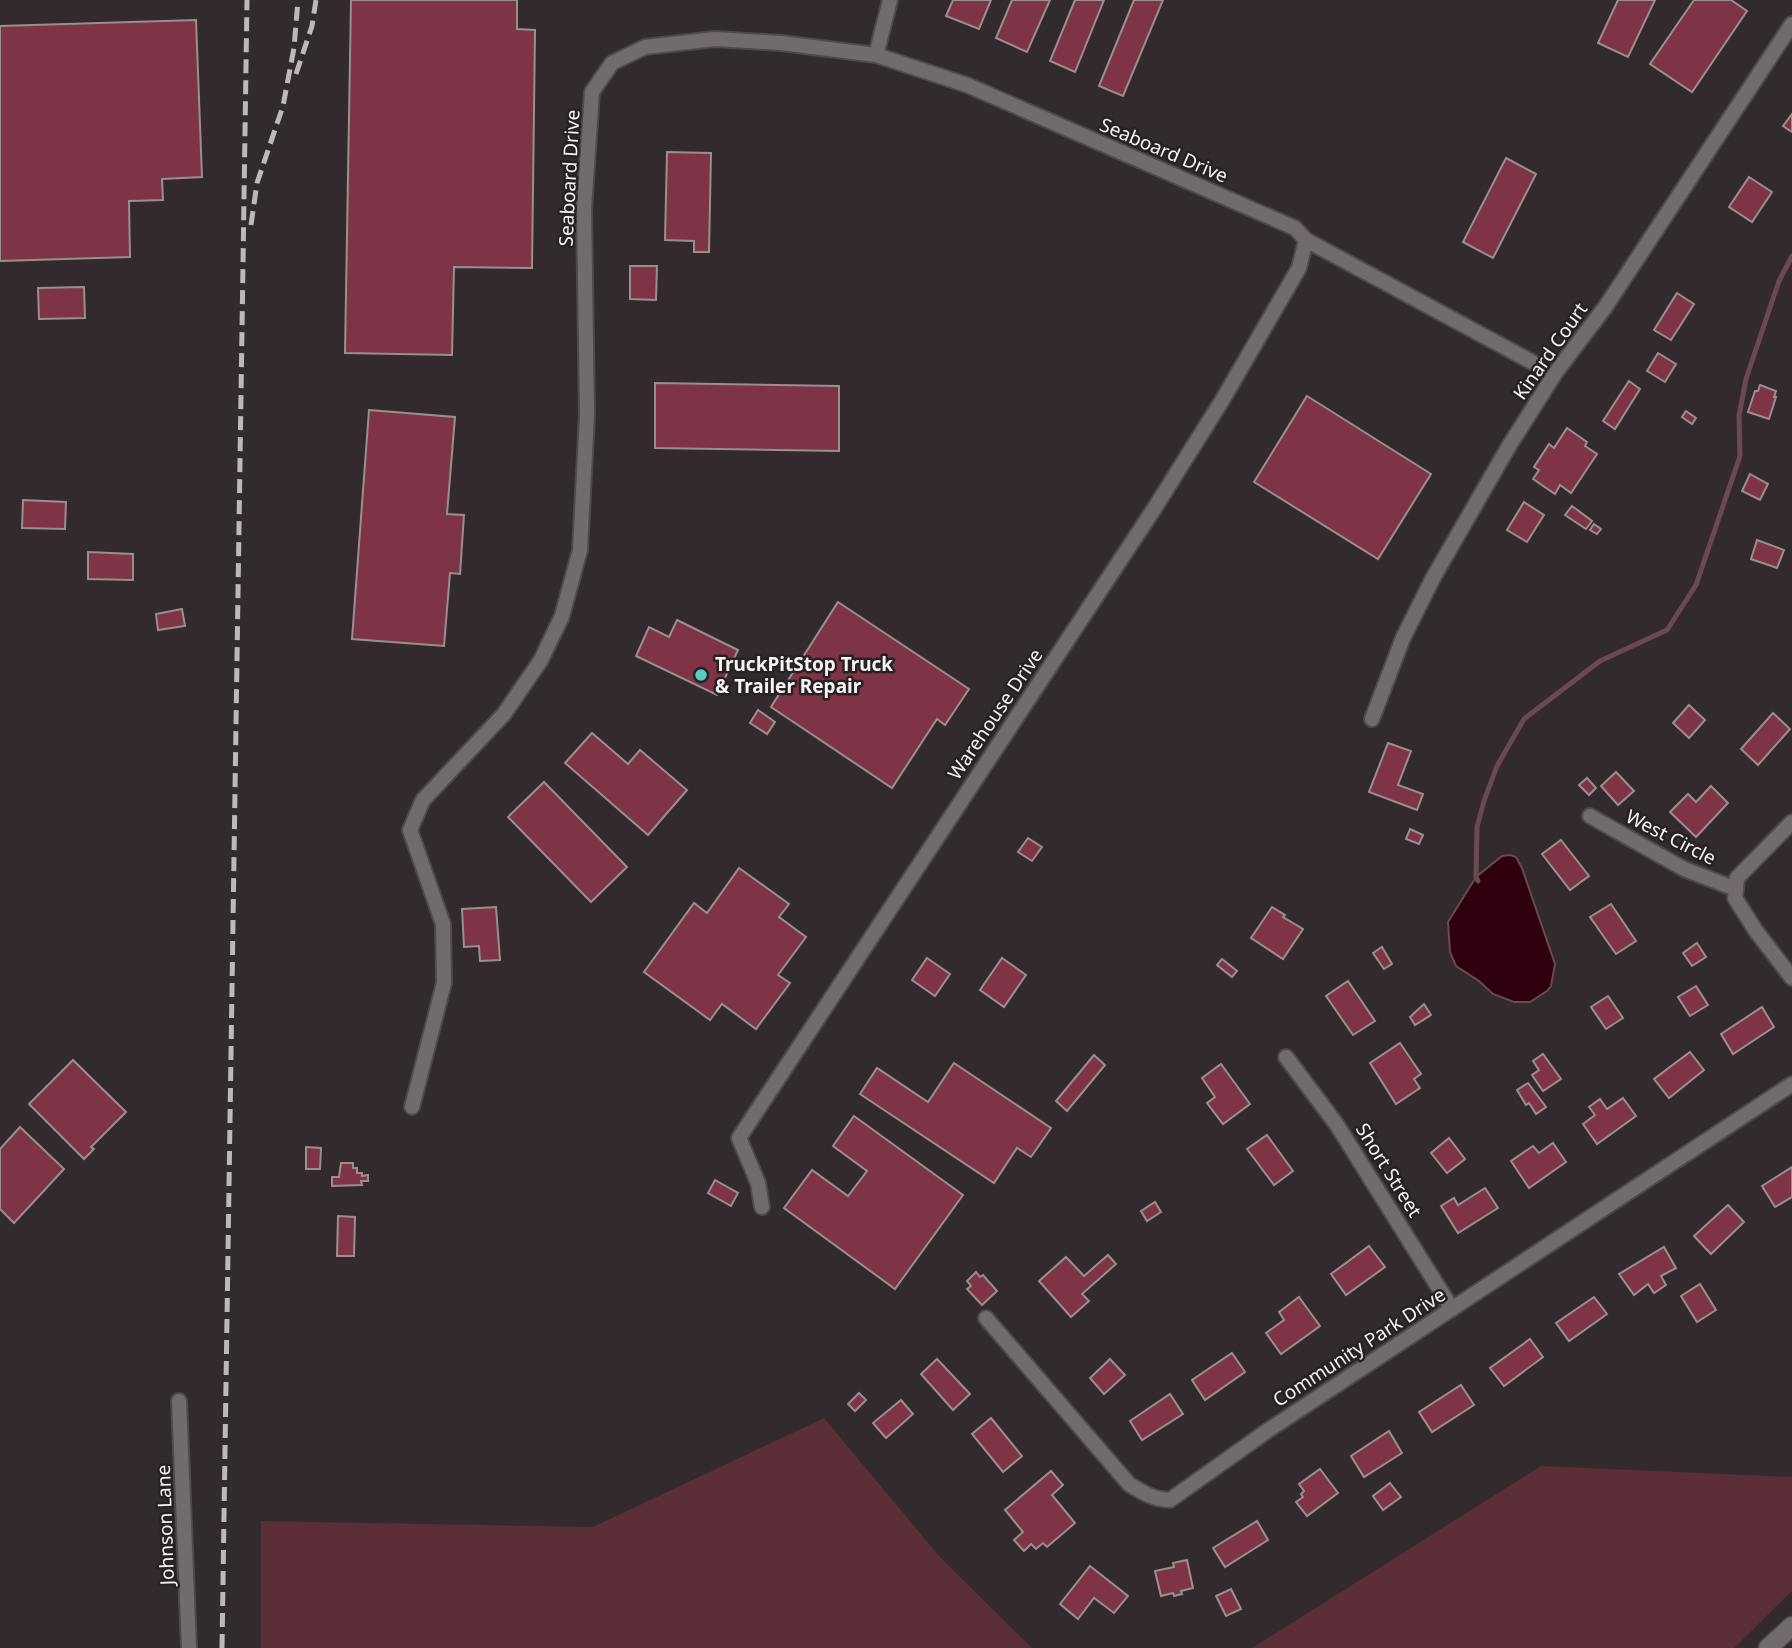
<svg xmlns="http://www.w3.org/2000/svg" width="1792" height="1648" font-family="'Noto Sans',sans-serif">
<rect width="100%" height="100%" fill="#322a2c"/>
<g fill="#5b2e38">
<path d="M824,1418L940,1557L1032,1648H261V1521L593,1527Z"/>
<path d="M1541,1466L1792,1477V1591L1734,1648H1252Z"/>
</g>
<path fill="#2f000e" stroke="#6b4953" stroke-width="2" d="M1510,855L1516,857L1522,868L1555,964L1551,986L1547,991L1530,1002H1514L1493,994L1479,981L1456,966L1450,952L1448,922L1476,877L1502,856Z"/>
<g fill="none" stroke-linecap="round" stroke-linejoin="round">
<path stroke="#6b4953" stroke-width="5" d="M1478,881L1476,877L1477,827L1484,801L1497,766L1524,719L1600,661L1667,630L1696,585L1740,456L1739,416L1746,379L1779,281L1792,256"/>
</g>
<g fill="#7e3347" stroke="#988f91" stroke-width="2">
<path d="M351,0H517V29L535,30L532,268L454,267L452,355L345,353Z"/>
<path d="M953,0H991L979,29L946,16Z"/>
<path d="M1012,0H1050L1027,52L996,38Z"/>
<path d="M1075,0H1104L1075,72L1050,61Z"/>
<path d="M1134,0H1163L1123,96L1099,86Z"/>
<path d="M1618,0H1655L1628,57L1598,43Z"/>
<path d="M1694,0H1731L1747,11L1692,92L1650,64Z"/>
<path d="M196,20L202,177L162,179L163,200L129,201L130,257L0,261V26Z"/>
<path d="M1792,114V132L1783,126Z"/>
<path d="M667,152L711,153L709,252H694V241L665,240Z"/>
<path d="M1506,158L1536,174L1493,258L1463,242Z"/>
<path d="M1749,177L1772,192L1752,222L1729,207Z"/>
<path d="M630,266H657L656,300L630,299Z"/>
<path d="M84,287L85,318L39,319L38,288Z"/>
<path d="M1677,293L1694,304L1671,340L1654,330Z"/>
<path d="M1658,353L1676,364L1665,382L1647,371Z"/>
<path d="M1629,381L1640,389L1615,429L1603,421Z"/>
<path d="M655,383L839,386V451L655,448Z"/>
<path d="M1760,385L1776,391L1774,397H1776L1769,419L1748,412L1755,391H1758Z"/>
<path d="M1307,396L1431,474L1378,559L1254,482Z"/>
<path d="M369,410L455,417L447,514L464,515L460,574L450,573L444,646L352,639Z"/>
<path d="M1686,411L1696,418L1692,424L1682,417Z"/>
<path d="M1567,428L1587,442L1585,446L1597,454L1571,493L1560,485L1555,494L1533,479L1539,470L1534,467L1549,444L1554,448Z"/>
<path d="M1750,474L1768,484L1760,500L1742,491Z"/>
<path d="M23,500L66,502L65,529L22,528Z"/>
<path d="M1524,502L1544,515L1527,542L1507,530Z"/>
<path d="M1572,506L1592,521L1586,529L1565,515Z"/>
<path d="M1594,524L1601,529L1597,534L1590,530Z"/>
<path d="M1757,540L1784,550L1777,568L1751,559Z"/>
<path d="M88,552L133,554V580L88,579Z"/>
<path d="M838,602L969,689L945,725L937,719L892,788L771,707Z"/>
<path d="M182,609L185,626L158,630L156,614Z"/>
<path d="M677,620L738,650L717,695L636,656L649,627L669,637Z"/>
<path d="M1689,705L1705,720L1689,738L1673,723Z"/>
<path d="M758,710L775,722L767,734L750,723Z"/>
<path d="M1773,713L1790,729L1758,765L1741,749Z"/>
<path d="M592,733L628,764L640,750L687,790L648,835L565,763Z"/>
<path d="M1388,743L1411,751L1398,785L1423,794L1417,810L1369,792Z"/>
<path d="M1616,772L1634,791L1618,805L1601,786Z"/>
<path d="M1587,778L1596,788L1589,795L1579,785Z"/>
<path d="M544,782L627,867L591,902L508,817Z"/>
<path d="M1711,786L1728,803L1696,837L1670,812L1688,794L1696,802Z"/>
<path d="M1410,829L1423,835L1419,844L1406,839Z"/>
<path d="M1028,838L1042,847L1032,861L1018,852Z"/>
<path d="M1561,840L1589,876L1570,890L1542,854Z"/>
<path d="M739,868L789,904L779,917L806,937L778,975L790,983L756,1029L722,1004L710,1020L644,972L694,903L707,913Z"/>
<path d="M1611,904L1636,941L1616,954L1590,917Z"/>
<path d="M496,907L500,960L480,961L479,946L464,947L462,909Z"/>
<path d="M1272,907L1285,915L1283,917L1303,929L1283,959L1251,938Z"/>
<path d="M1697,943L1706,957L1692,966L1683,953Z"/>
<path d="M1382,947L1392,964L1384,969L1373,953Z"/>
<path d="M927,958L950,974L935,996L912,980Z"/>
<path d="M1002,958L1026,975L1004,1007L980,990Z"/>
<path d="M1222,959L1237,971L1232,977L1217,965Z"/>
<path d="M1348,981L1375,1021L1353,1035L1326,996Z"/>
<path d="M1696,986L1708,1005L1690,1016L1678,997Z"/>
<path d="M1608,996L1623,1018L1606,1029L1591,1007Z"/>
<path d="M1424,1004L1431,1015L1415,1025L1410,1017Z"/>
<path d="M1762,1007L1774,1027L1733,1054L1721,1034Z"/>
<path d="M1400,1043L1421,1074L1414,1079L1420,1088L1396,1104L1370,1063Z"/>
<path d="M1690,1052L1704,1070L1669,1098L1654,1079Z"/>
<path d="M1543,1054L1561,1079L1543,1091L1532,1075L1539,1070L1533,1061Z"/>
<path d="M1094,1055L1105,1065L1067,1111L1056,1101Z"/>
<path d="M73,1060L126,1112L91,1147L94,1149L84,1159L29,1104Z"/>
<path d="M954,1063L1051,1128L1031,1157L1017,1148L994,1183L860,1094L877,1068L928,1102Z"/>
<path d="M1221,1064L1250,1104L1223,1124L1207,1103L1215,1097L1202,1078Z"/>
<path d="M1528,1083L1546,1107L1536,1114L1529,1103L1526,1105L1517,1090Z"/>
<path d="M1623,1098L1636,1116L1597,1144L1583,1124L1595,1115L1589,1107L1600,1099L1607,1109Z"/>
<path d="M854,1116L963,1195L895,1289L784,1208L812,1170L848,1196L867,1171L833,1146Z"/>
<path d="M20,1127L64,1169L14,1223L0,1209V1149Z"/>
<path d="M1267,1135L1293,1171L1274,1185L1247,1149Z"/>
<path d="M1449,1138L1465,1159L1447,1173L1431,1153Z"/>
<path d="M1553,1143L1566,1162L1529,1188L1511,1161L1533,1146L1539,1153Z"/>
<path d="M306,1147L321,1148L320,1169H306Z"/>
<path d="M341,1163H353V1168H357V1173H362V1176L368,1175V1181H361L362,1185L332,1186V1177H339Z"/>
<path d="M1792,1167V1197L1775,1207L1762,1186Z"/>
<path d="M715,1180L738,1193L731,1206L708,1193Z"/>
<path d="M1485,1188L1498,1208L1458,1233L1441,1206L1454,1198L1458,1205Z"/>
<path d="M1155,1202L1161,1212L1147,1221L1141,1211Z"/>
<path d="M1728,1205L1744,1222L1711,1254L1694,1236Z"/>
<path d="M338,1216L355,1217L354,1256H337Z"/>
<path d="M1369,1246L1385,1267L1346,1295L1331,1274Z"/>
<path d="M1664,1247L1676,1268L1661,1276L1666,1285L1654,1293L1648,1284L1634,1295L1619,1274Z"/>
<path d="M1108,1255L1116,1264L1082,1294L1089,1301L1071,1317L1039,1281L1066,1257L1084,1276Z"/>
<path d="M976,1272L980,1277L983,1275L997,1291L982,1305L967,1289L971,1286L967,1281Z"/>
<path d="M1700,1284L1716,1310L1697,1322L1681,1296Z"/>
<path d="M1299,1297L1320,1326L1281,1354L1266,1333L1284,1320L1279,1312Z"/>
<path d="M1594,1297L1607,1314L1569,1341L1556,1323Z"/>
<path d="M1530,1339L1543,1357L1504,1386L1490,1368Z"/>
<path d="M1232,1353L1245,1372L1205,1400L1192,1380Z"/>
<path d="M937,1359L970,1394L953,1410L921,1374Z"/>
<path d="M1110,1359L1125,1375L1104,1394L1090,1378Z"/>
<path d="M1461,1385L1474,1405L1432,1432L1419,1412Z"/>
<path d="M859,1393L866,1400L855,1411L848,1404Z"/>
<path d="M1170,1394L1183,1414L1142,1440L1130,1421Z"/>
<path d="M901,1400L913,1414L886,1438L873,1423Z"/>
<path d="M991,1418L1022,1456L1003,1472L972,1434Z"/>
<path d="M1389,1431L1402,1453L1364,1477L1351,1456Z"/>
<path d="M1320,1469L1338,1493L1307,1516L1296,1502L1303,1497L1301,1494L1304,1491L1299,1484Z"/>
<path d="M1051,1471L1063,1485L1052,1495L1075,1523L1047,1547L1043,1543L1036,1549L1031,1544L1024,1551L1014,1540L1023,1532L1005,1510Z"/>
<path d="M1390,1483L1401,1497L1383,1510L1373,1496Z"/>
<path d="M1257,1521L1268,1540L1225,1567L1213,1548Z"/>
<path d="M1187,1560L1193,1588L1181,1591L1182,1594L1174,1596L1173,1593L1161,1596L1155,1571L1174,1567L1173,1563Z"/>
<path d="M1090,1566L1128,1596L1114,1613L1094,1598L1078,1619L1060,1604Z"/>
<path d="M1231,1589L1241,1609L1226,1616L1216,1596Z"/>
</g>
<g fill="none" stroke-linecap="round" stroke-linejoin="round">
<g stroke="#4f494a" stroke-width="18">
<g id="minor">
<path d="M876,55L890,0"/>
<path d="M1372,719L1403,638L1433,578L1509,446L1556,372L1606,306L1792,24"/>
<path d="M1590,816L1684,869L1736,889"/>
<path d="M1792,822L1737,878L1735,898L1756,931L1792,978"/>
<path d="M1286,1057L1337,1125L1452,1309"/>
<path d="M412,1107L444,983L443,924L410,830L423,800L504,714L541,660L562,616L580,550L587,415L584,209L592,92L612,63L645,47L715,39L781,43L876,55L967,85L1295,228L1306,240L1532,362"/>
<path d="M762,1207L758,1183L739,1138L1154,509L1223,399L1299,268L1306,240"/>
<path d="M986,1318L1129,1484C1143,1493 1153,1499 1170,1500L1267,1431L1792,1084"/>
<path d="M179,1401L189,1648"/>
</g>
</g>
<g stroke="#4f494a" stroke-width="21">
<path id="tertiary" d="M1768,1648L1792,1626"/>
</g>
<use href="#minor" stroke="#736a6c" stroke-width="14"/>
<use href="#tertiary" stroke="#736a6c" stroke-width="18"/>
<g stroke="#beb8b9" stroke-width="5" stroke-dasharray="14 7" stroke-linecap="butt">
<path d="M296,74L312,26L316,0"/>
<path d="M251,225L257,183L283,106L294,48L298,0"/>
<path d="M222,1648L247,0"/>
</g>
</g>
<circle fill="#57cec2" stroke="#282122" stroke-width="2.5" cx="701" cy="675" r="7"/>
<g text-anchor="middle" stroke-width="5" stroke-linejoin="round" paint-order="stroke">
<g font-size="19" fill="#f7f2f3" stroke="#282122">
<text transform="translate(1164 150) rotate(23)" y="7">Seaboard Drive</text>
<text transform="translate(569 178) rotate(-87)" y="7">Seaboard Drive</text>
<text transform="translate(1550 351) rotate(-55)" y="7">Kinard Court</text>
<text transform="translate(995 714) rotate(-56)" y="7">Warehouse Drive</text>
<text transform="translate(1671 837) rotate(27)" y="7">West Circle</text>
<text transform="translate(1389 1170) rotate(58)" y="7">Short Street</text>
<text transform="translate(1359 1347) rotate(-33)" y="7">Community Park Drive</text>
<text transform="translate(165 1525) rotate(-92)" y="7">Johnson Lane</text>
</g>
<g font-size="19" font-weight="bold" fill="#f7f2f3" stroke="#282122" text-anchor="start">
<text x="715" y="671">TruckPitStop Truck<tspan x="715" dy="22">&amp; Trailer Repair</tspan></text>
</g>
</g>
</svg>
